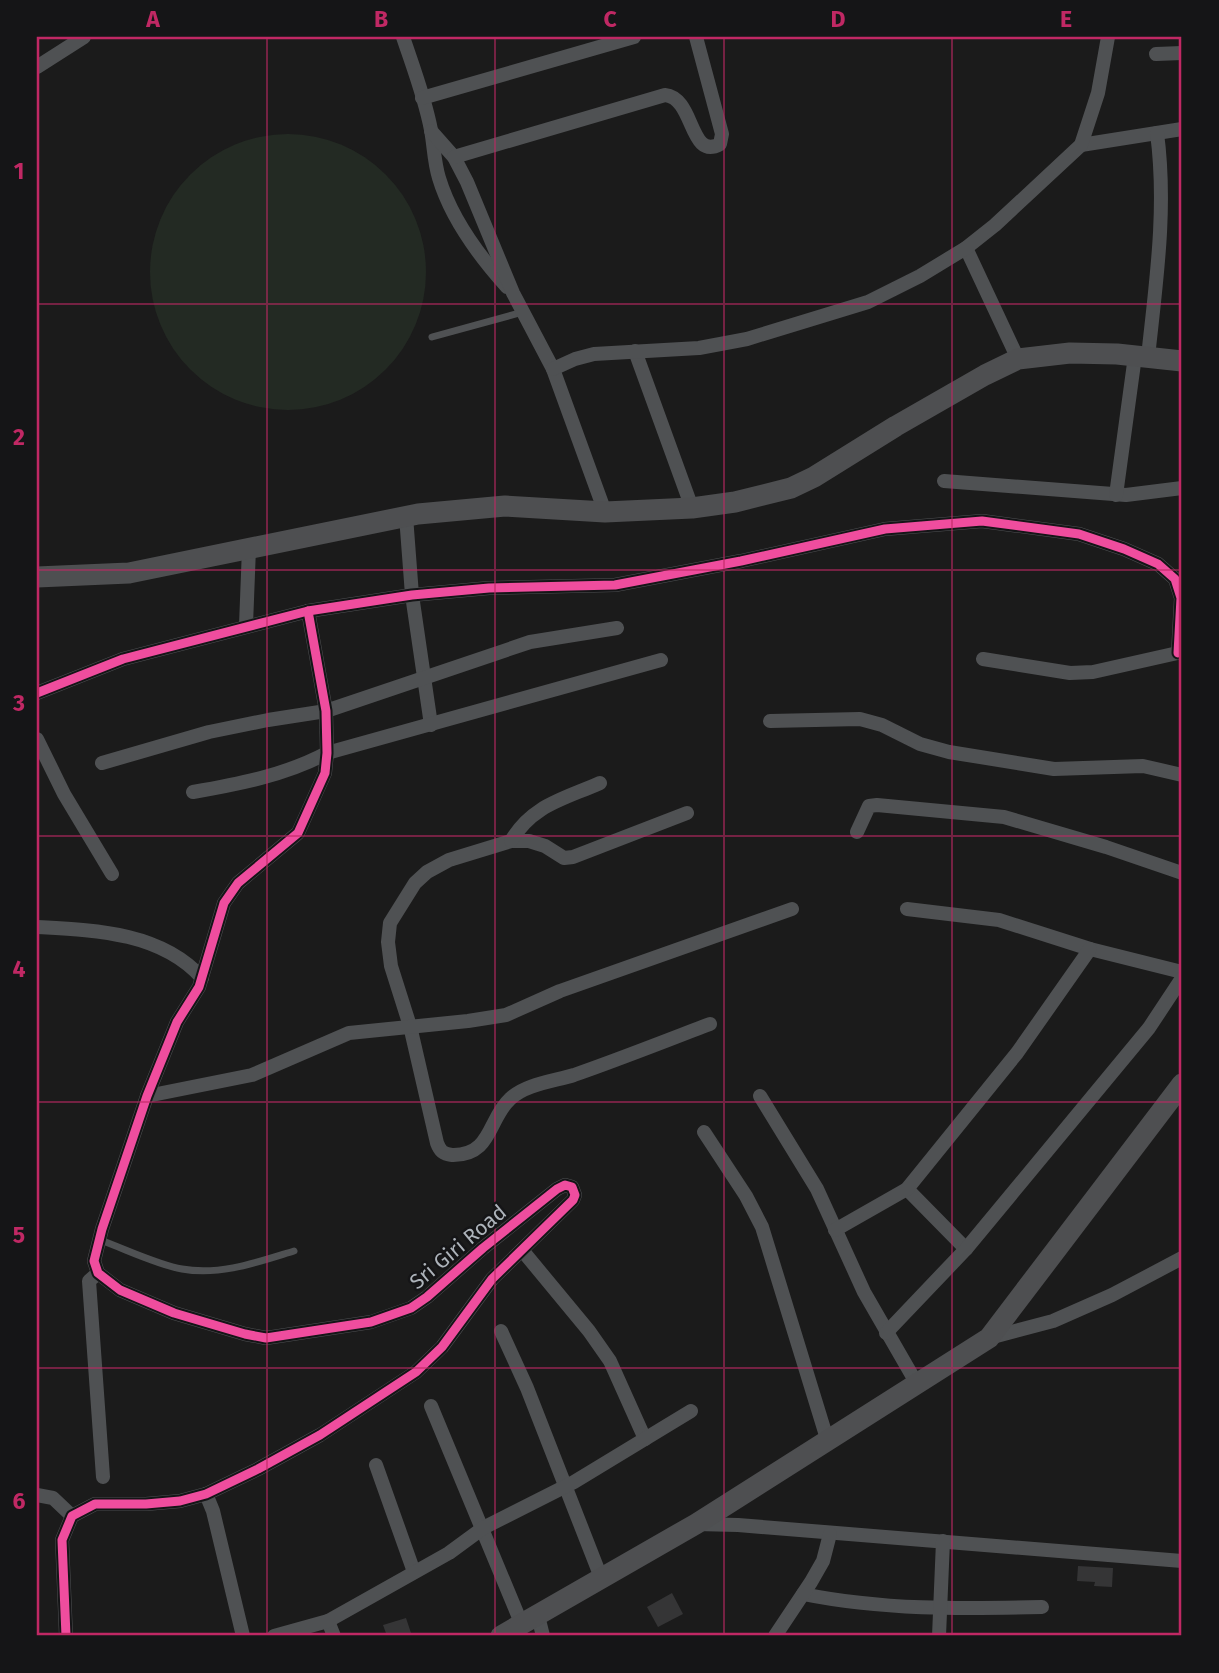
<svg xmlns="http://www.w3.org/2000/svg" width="1219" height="1673" font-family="'Fira Sans',sans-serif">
<rect width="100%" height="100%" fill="#1b1b1b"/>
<circle fill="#232a23" cx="288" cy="272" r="138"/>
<g fill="#353536">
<path d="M1078,1566L1113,1568L1112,1587L1094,1586L1095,1582L1077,1581Z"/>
<path d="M672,1593L683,1614L658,1627L647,1607Z"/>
<path d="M406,1618L412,1636H387L383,1625Z"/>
</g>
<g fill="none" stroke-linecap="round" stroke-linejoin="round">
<g stroke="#4f5153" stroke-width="7">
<path d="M432,337L523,312"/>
<path d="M100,1240C123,1248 158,1265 182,1269C220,1276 258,1262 294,1251"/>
</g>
<g stroke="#4f5153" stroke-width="14">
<path d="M403,37C413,67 425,98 431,130C434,146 434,162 439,178C451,218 479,256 507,287"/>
<path d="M1156,54L1182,53"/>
<path d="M37,67L84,37"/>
<path d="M422,98L634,37"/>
<path d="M431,131L454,157L467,182L513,293L553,369L605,512"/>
<path d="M1081,145L1182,129"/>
<path d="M454,157L665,95C695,98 689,161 720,144L722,134L696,37"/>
<path d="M966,248L1018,359"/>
<path d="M635,351L692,508"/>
<path d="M1148,357C1156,282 1167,208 1157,133"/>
<path d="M553,369L575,359L594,354L699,348L747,339L868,302L920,276L966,248L995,225L1081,145L1098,93L1108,37"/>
<path d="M944,481L1126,495L1182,488"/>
<path d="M1116,495L1135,356"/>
<path d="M406,516L412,595L431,725"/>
<path d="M246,625L249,548"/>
<path d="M983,659L1070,673L1093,672L1182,652"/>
<path d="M37,693L123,659L308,611L412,595L489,588L615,585L741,561L885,529L982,521L1079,534L1124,549L1158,564L1175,579L1181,598L1178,653"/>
<path d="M770,721L860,719L882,725L920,744L949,752L1054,769L1143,766L1182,775"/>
<path d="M37,739L64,794L112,874"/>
<path d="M102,763L209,732L268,720L326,711L530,642L617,628"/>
<path d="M193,792C239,784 286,775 327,753L661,660"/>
<path d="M687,813L573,857L564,858L545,846L529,841H511L449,860L427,872L415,883L390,923L388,942L391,966L410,1026L437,1143C440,1151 443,1154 452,1155C492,1156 488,1119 510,1099C525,1084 555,1081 574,1075C620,1059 665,1041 710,1024"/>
<path d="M857,832L869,806L877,805L1004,817L1106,847L1182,873"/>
<path d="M511,841C532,805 564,799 600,783"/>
<path d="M907,909L999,920L1090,949L1182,972"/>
<path d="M37,927C94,930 161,932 202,978"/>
<path d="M147,1096L252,1075L349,1033L468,1021L506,1015L560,991L792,909"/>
<path d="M760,1096L817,1189L864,1292L917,1384"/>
<path d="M704,1132L746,1196L762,1227L828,1442"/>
<path d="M907,1189L966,1249"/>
<path d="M835,1230L907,1189L1017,1053L1090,949"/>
<path d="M522,1250L589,1331L610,1361L645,1439"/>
<path d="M98,1273L89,1281L103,1477"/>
<path d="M501,1331L527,1388L602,1580"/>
<path d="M886,1333L966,1249L1149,1028L1182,978"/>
<path d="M989,1338L1053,1321L1112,1295L1182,1258"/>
<path d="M431,1406L522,1625"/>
<path d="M376,1465L414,1572"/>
<path d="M206,1494L213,1511L243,1636"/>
<path d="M37,1495L53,1498L72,1516"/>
<path d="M696,1524L738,1525L1182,1561"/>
<path d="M803,1594C882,1610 961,1609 1042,1607"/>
<path d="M538,1616L543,1636"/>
<path d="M328,1621L334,1636"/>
<path d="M66,1636L62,1540L72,1516L95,1504H146L180,1501L206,1494L258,1469L320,1435L416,1372L442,1347L492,1279L573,1200L575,1195L572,1187L565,1185L557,1189L483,1248L427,1297L411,1308L371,1322L266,1338L245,1334L174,1313L120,1290L98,1273L94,1261L102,1229L147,1096L177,1022L199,987L224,903L238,883L298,833L325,773L327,753L326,711L308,611"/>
<path d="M274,1636L328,1621L449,1553L483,1528L574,1482L691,1411"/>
<path d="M775,1636L811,1582L823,1561L830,1534"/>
<path d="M939,1636L943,1541"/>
</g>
<g stroke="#4e4f51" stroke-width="21">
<path d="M37,577L129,573L418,514L505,506L605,512L692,508L735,502L791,488L814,477L896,426L985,375L1018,359L1070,353L1117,354L1182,361"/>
<path d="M501,1636L696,1524L989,1338L1182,1084"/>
</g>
<g stroke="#151517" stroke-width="13">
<g id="cycleway">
<path d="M37,693L123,659L308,611L412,595L489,588L615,585L741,561L885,529L982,521L1079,534L1124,549L1158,564L1175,579L1181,598L1178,653"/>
<path d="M66,1636L62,1540L72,1516L95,1504H146L180,1501L206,1494L258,1469L320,1435L416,1372L442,1347L492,1279L573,1200L575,1195L572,1187L565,1185L557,1189L483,1248L427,1297L411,1308L371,1322L266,1338L245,1334L174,1313L120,1290L98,1273L94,1261L102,1229L147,1096L177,1022L199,987L224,903L238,883L298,833L325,773L327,753L326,711L308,611"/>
</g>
</g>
<use href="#cycleway" stroke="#ef4d9e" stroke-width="9"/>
</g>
<path fill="none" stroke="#c02864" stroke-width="2" stroke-opacity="0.55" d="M267,37V1636M495,37V1636M724,37V1636M952,37V1636M37,304H1182M37,570H1182M37,836H1182M37,1102H1182M37,1368H1182"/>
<g text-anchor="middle" stroke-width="5" stroke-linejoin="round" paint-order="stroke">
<g font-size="21" fill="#adb3ba" stroke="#151517">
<text transform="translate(458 1247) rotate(-40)" y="7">Sri Giri Road</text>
</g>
</g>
<rect width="1219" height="1673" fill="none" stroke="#151517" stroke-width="77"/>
<rect x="38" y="38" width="1142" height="1596" fill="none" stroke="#c02864" stroke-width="2.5"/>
<g font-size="23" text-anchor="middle" font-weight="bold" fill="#c02864">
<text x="153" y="27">A</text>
<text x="381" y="27">B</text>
<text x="610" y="27">C</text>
<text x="838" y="27">D</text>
<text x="1066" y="27">E</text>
<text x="19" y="179">1</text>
<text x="19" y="445">2</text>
<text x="19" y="711">3</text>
<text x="19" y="977">4</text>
<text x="19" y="1243">5</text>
<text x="19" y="1509">6</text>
</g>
</svg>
